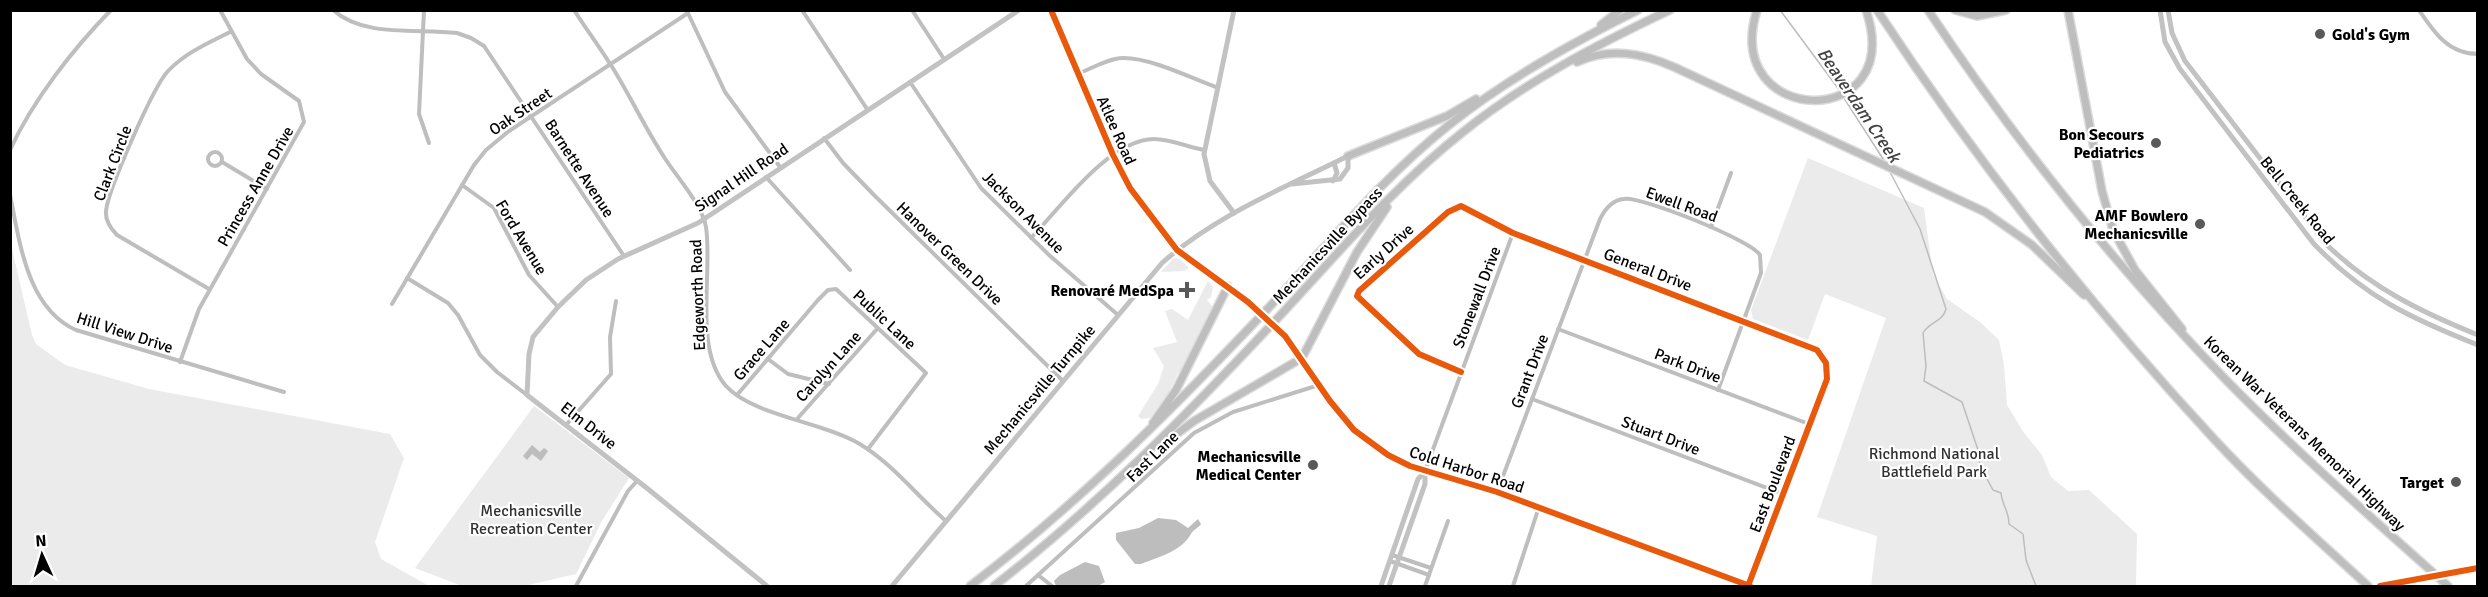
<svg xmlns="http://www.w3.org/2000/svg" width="2488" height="597" font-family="Signika,sans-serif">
<rect width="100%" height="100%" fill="#fff"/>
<g fill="#ebebeb">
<path d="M1808,158L1924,208L1933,274L1947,299L1980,322L1999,340L2004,365L2007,405L2024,433L2042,455L2051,477L2068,491L2089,490L2137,534L2136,586H1871L1877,536L1817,517L1886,318L1825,294L1808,340L1753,319L1751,310Z"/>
<path d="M10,240L32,335L36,344L65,365L149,389L390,434L404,458L375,542L381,559L429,586H11Z"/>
<path d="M1174,258L1180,259L1189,268L1185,271L1161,272Z"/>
<path d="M1208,281L1213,287L1211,297L1207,300L1213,307L1185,366L1178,373L1168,394L1150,418L1141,419L1138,416L1158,384L1164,366L1153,348L1177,342L1165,311L1172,309L1188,320Z"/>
<path d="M534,406L629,478L602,521L576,574L524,586H462L415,568Z"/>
</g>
<g fill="#bdbdbd">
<path d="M532,445L540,452L544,448L548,451L541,461L532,454L527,460L523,456Z"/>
<path d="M1158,518L1176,520L1188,528L1198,519L1201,524C1199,528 1193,529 1191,534C1180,552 1161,556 1141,564H1135L1116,540V533L1139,528Z"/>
<path d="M1085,562L1099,566L1105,582L1098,586H1056L1054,581L1060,575Z"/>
</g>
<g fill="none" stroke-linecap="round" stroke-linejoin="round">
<g stroke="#bdbdbd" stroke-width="1.5">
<path d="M1780,10L1840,91"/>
<path d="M1842,95L1885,162"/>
<path d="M1890,172L1920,229L1946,309C1943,322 1929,322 1923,333L1926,366L1924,381L1962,402L1978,450L1980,466L1993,490L2001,493C2002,505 2009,511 2009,524L2023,534L2026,560L2036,586"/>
</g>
<g stroke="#dbdbdb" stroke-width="10">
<g id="highway">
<path d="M1757,10C1720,128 1908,133 1866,10"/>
<path d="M1877,10C1977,162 2090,305 2214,439C2262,491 2316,538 2368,586"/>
<path d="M1928,10C2017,144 2117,268 2229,383C2299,454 2374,520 2448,586"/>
<path d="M1955,10L1977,16L2006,10"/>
<path d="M2068,10L2102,191L2113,230L2135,270L2182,329"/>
<path d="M1601,25L1620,10"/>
<path d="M1577,62C1610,47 1642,53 1674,67L1985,212L2032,245L2084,295"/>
<path d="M1348,156L1447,116L1476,99"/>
<path d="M1153,423L1176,390L1228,286"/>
<path d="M1166,442L1194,421L1302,358L1357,252L1387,207"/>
<path d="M970,586C1074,507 1165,417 1255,322C1319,256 1377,182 1449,125C1507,79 1572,43 1638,10"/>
<path d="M994,586C1096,507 1186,416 1274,322C1335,257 1393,187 1463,132C1525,82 1598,44 1670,10"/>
</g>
</g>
<g stroke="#bebebe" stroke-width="4">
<path d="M333,10C364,38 418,28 457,33L471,38L484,46L624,256"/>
<path d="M424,10L419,114L429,143"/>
<path d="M574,10C588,32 604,53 617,75C633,102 647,131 664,157C676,176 703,206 706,227C713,274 693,348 726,386C752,415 822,422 858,443C891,462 917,496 946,521"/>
<path d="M802,10L867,109"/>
<path d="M912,10L944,59"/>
<path d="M2419,10C2434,32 2448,54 2478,54"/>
<path d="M687,11L725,92L780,167"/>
<path d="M1078,74C1092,68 1107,59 1122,58C1149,57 1191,78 1216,87"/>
<path d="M910,82L981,188L1049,255L1118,315"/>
<path d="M824,138L843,163L874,195L1063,381"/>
<path d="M10,150C33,100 73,49 111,10"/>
<circle cx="215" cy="159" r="7"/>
<path d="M222,162L267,189"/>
<path d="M766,177L850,270"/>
<path d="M462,185L494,208L529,275L558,307"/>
<path d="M10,195C20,243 27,308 76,330L284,392"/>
<path d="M1711,227L1731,173"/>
<path d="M1031,238C1061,207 1108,140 1154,139C1170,139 1188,147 1204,150"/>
<path d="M407,278L448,303L458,315L480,355L497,372L527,395"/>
<path d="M209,289L117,235C110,228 105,221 106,211C108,190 153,87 168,71C185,53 208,43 230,32"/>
<path d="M392,304L474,165L486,150L509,131L688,13"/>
<path d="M1558,329L1809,424"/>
<path d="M768,359L788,374L829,384"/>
<path d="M180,362L199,309L304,122L299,101L261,74L247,59L220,10"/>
<path d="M1461,372L1419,354L1357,296L1359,291L1448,212L1461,206L1513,233L1817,350L1826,363L1827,379L1748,586"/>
<path d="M737,395L818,300L828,290L836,289L926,373L868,449"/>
<path d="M1532,399L1783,494"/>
<path d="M797,419L877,329"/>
<path d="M566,425L611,374L610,337L616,301"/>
<path d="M1425,471L1513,233"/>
<path d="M1497,492L1600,219C1605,209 1612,200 1624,199C1641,196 1751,240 1760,255L1761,273L1718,390"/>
<path d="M1392,555L1431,568"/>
<path d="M1390,561L1429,575"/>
<path d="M1038,575L1052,586"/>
<path d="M576,586L628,491L637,481"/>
<path d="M1026,586L1194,433L1233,412L1319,385"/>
<path d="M1425,586L1448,521"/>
<path d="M1513,586L1539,507"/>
</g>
<g stroke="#c2c2c2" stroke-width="5">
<path d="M1051,10L1113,155L1130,188L1177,250L1248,302"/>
<path d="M1234,10L1204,154L1210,181L1234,213"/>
<path d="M2160,10L2165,42L2180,69L2314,244C2365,297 2410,318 2478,345"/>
<path d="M2168,10L2172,33L2185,61L2326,244C2370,287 2421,312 2478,335"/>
<path d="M1333,181L1337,173L1334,163"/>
<path d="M1285,336C1313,372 1333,414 1370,442C1413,475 1466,481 1516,499C1595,527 1672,559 1750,586"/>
<path d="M2469,570L2478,568"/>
<path d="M767,586L648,489L527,395L529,354L533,337L558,307L586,280L618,259L698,223L1019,10"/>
<path d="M892,586L1162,263C1216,215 1284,188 1348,156V168L1340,179L1292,184"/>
<path d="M1381,586L1418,479L1425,472"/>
<path d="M1389,586L1425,484V472"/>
</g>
<use href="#highway" stroke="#bebebe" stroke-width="7"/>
<g stroke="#c2c2c2" stroke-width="5">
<path d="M1248,302L1285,336"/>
<path d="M2380,586L2469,570"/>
</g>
<g stroke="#fff" stroke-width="10">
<g id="cycleway">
<path d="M1051,10L1113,155L1130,188L1177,250L1248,302L1285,336L1330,401L1354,430L1388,455L1410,466L1497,492L1750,586"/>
<path d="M1461,372L1419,354L1357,296L1359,291L1448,212L1461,206L1513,233L1817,350L1826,363L1827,379L1748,586"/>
<path d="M2380,586L2478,568"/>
</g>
</g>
<use href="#cycleway" stroke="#e8590c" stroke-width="6"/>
</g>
<g fill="#595959" stroke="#fff" stroke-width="2">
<circle cx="2320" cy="34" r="6"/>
<circle cx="2156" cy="143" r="6"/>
<circle cx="2200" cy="224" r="6"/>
<path d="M1184 281h6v6h6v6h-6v6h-6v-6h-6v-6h6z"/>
<circle cx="1313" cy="465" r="6"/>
<circle cx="2456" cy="482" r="6"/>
</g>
<g text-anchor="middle" stroke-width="4.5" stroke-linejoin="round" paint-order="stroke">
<g font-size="16" font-weight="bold" fill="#000" stroke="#fff" text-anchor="end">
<text x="2332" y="40" text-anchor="start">Gold's Gym</text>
<text x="2144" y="140">Bon Secours<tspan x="2144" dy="18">Pediatrics</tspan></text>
<text x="2188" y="221">AMF Bowlero<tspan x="2188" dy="18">Mechanicsville</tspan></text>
<text x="1174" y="296">Renovaré MedSpa</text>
<text x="1301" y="462">Mechanicsville<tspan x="1301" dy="18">Medical Center</tspan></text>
<text x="2444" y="488">Target</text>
</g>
<g font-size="16" fill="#000" stroke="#fff">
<text transform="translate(520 111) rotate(-34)" y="6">Oak Street</text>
<text transform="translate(1117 130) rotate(66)" y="6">Atlee Road</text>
<text transform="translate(112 163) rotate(-69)" y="6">Clark Circle</text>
<text transform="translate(580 168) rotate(57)" y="6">Barnette Avenue</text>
<text transform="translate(741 177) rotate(-34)" y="6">Signal Hill Road</text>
<text transform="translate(255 186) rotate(-60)" y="6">Princess Anne Drive</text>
<text transform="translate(2298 200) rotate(51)" y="6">Bell Creek Road</text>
<text transform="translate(1682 204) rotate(20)" y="6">Ewell Road</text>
<text transform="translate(1024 212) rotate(45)" y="6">Jackson Avenue</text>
<text transform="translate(522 237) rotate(59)" y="6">Ford Avenue</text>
<text transform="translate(1327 245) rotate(-47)" y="6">Mechanicsville Bypass</text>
<text transform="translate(1383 251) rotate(-42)" y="6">Early Drive</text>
<text transform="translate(950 253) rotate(44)" y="6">Hanover Green Drive</text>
<text transform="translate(1648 269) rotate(21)" y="6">General Drive</text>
<text transform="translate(697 295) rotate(-92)" y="6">Edgeworth Road</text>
<text transform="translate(1476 297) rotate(-69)" y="6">Stonewall Drive</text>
<text transform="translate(885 319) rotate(43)" y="6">Public Lane</text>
<text transform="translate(125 332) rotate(18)" y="6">Hill View Drive</text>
<text transform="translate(761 349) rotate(-49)" y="6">Grace Lane</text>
<text transform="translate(1688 365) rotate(21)" y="6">Park Drive</text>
<text transform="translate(828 366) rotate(-48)" y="6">Carolyn Lane</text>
<text transform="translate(1529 371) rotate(-69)" y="6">Grant Drive</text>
<text transform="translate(1039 389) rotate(-50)" y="6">Mechanicsville Turnpike</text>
<text transform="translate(589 425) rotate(38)" y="6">Elm Drive</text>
<text transform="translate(2305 433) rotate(44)" y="6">Korean War Veterans Memorial Highway</text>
<text transform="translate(1661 435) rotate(21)" y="6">Stuart Drive</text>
<text transform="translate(1152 456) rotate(-44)" y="6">Fast Lane</text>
<text transform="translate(1467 469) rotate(18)" y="6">Cold Harbor Road</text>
<text transform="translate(1772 484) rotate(-69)" y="6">East Boulevard</text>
</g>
<g font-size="16" fill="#313131" stroke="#fff">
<text x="1934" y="459">Richmond National<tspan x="1934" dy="18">Battlefield Park</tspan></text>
<text x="531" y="516">Mechanicsville<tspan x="531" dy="18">Recreation Center</tspan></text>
</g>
<g font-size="18" font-style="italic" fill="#424242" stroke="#fff">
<text transform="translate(1859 105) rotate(56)" y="6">Beaverdam Creek</text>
</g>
</g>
<rect width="2488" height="597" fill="none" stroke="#000000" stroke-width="24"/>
<g transform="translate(42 555) rotate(356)" stroke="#ffffff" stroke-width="4.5" paint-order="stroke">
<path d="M0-4.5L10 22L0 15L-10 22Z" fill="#000000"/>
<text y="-9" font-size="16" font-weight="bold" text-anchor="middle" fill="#000000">N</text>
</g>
</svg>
